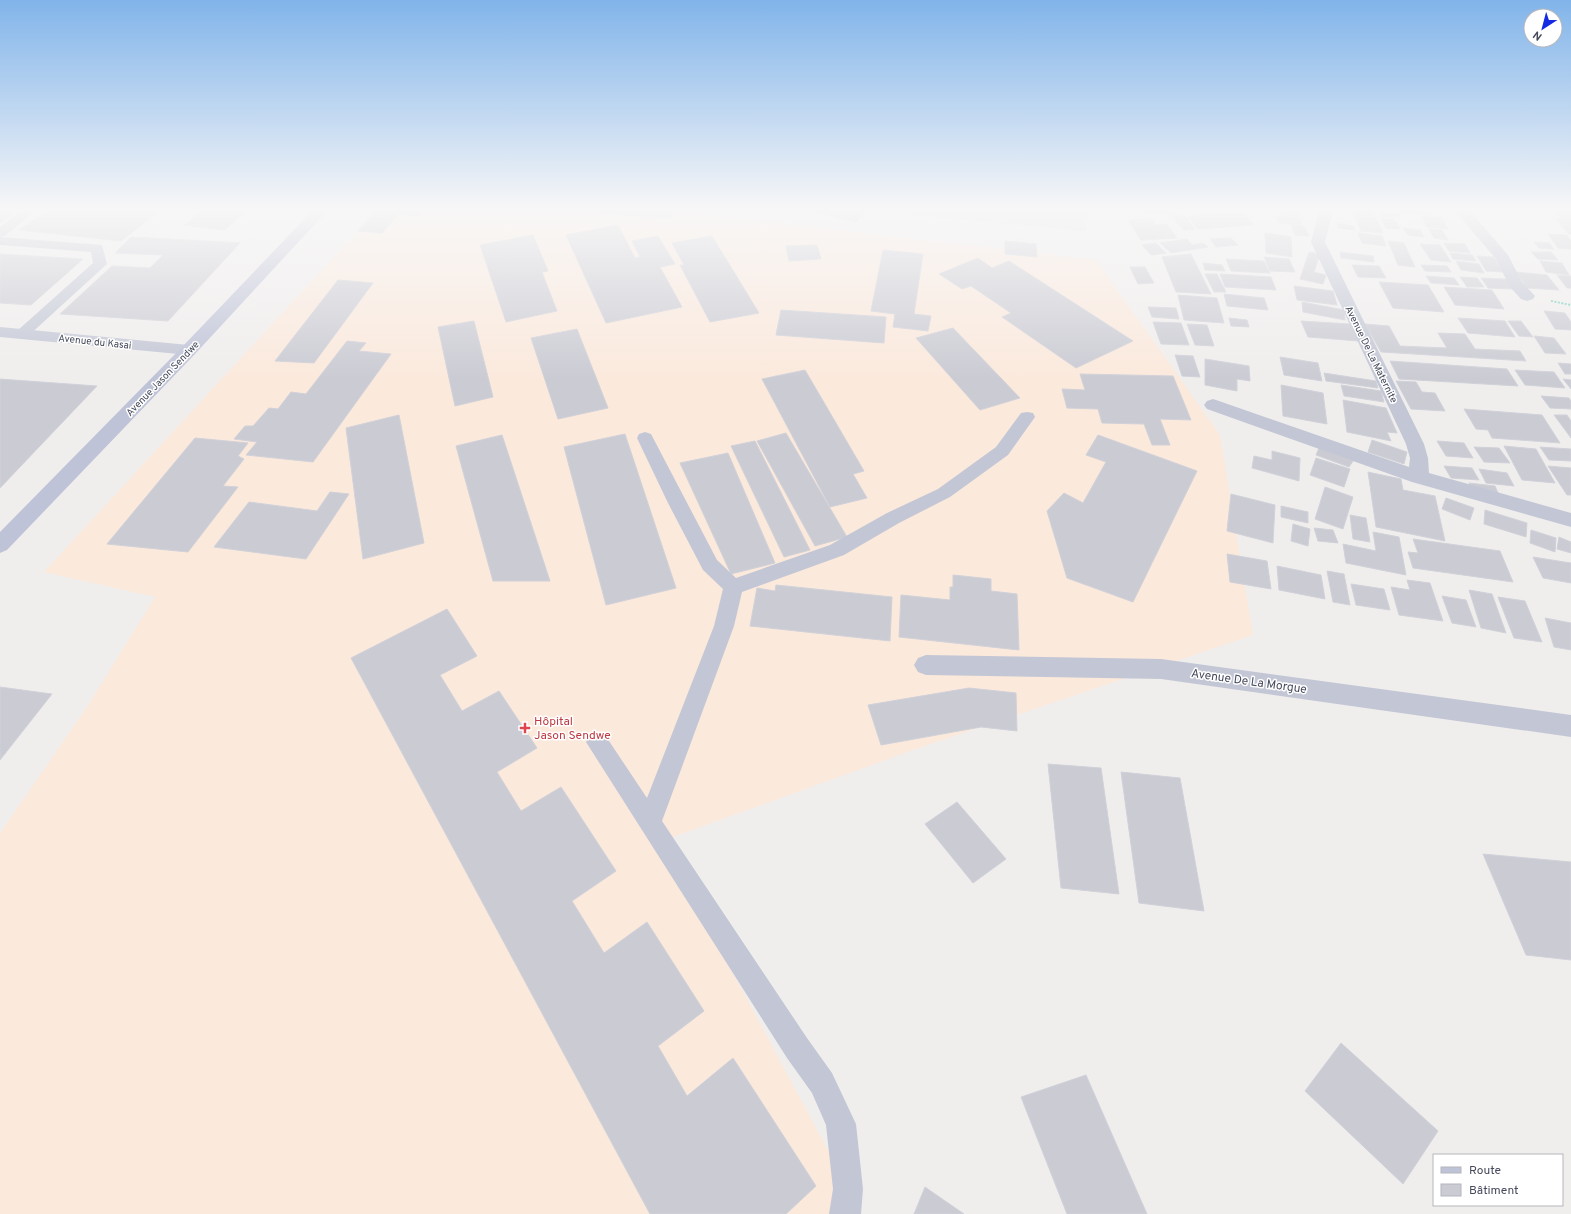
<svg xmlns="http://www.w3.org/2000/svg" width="1571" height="1214" font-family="Overpass,sans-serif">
<rect width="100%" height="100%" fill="#f0eeed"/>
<path fill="#e1dedf" d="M856,210H1088L1086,231Z"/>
<path fill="#fbe9dc" d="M377,210H603L701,214L1096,260L1220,435L1253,635L916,749L662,841L860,1210L855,1214H0V833L87,707L155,597L44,572Z"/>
<g fill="#cacbd3" stroke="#d1d1d9">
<path d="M0,210H18L0,223Z"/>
<path d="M48,210H161L121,241L19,230Z"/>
<path d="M204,210H249L224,230L184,225Z"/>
<path d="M377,210H423L418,216L399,214L382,233L358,231Z"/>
<path d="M599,210H674L671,218L597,213Z"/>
<path d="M808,210H867L856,222Z"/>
<path d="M1140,210H1173L1175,214H1142Z"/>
<path d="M1277,210H1307L1308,212L1298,211L1300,216L1279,214Z"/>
<path d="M1352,210L1373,211L1383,233L1361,231Z"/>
<path d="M1400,210H1429L1432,215L1402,213Z"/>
<path d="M1553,210H1570L1571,218L1559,217Z"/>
<path d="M1242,212L1254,225L1198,229L1188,216Z"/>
<path d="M1378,212L1399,213L1402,217L1381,216Z"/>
<path d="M1184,215L1195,229L1183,230L1172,216Z"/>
<path d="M1277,216L1300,218L1302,225L1279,223Z"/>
<path d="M1421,216L1441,217L1448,229L1427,227Z"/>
<path d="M1381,218L1395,219L1400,229L1386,228Z"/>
<path d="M1152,219L1156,225L1167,224L1177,238L1141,240L1128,220Z"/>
<path d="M1555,219H1571V234H1569Z"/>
<path d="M1337,223L1353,226L1355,230L1338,228Z"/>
<path d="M618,225L635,258L640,257L632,241L658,236L675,264L660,267L682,307L606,323L566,235Z"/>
<path d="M1291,225L1304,226L1309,236L1295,235Z"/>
<path d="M1403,228L1420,230L1424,237L1408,235Z"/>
<path d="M1429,229L1442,230L1448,240L1434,238Z"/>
<path d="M1265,233L1291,237L1292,257L1266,253Z"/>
<path d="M1358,233L1382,236L1386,246L1362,243Z"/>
<path d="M1548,234L1567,235L1571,241V249L1558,248Z"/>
<path d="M533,235L548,271L542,272L557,311L506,322L480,245Z"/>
<path d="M712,236L759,313L710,322L680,265H684L672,243Z"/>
<path d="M131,237L240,243L168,321L60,314L112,266L150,268L163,255L115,253Z"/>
<path d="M1231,238L1238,245L1216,247L1210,239Z"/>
<path d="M1187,239L1192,245L1203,243L1208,247L1171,253L1160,243Z"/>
<path d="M1005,241L1036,244L1037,257L1005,254Z"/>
<path d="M1388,241L1404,243L1415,267L1398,265Z"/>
<path d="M1534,242L1549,243L1554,249L1539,248Z"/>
<path d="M1156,243L1166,253L1151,255L1142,245Z"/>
<path d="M1444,243L1465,244L1470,253L1449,251Z"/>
<path d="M1420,244L1440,245L1451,262L1431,260Z"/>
<path d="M817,245L821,259L789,261L786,246Z"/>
<path d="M883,250L923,254L914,314L931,316L928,331L893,327L895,314L871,311Z"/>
<path d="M1309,252L1320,254L1314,272L1326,275L1323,284L1300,279Z"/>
<path d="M1340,252L1373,256L1374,262L1341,258Z"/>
<path d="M1531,252H1551L1558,260L1538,259Z"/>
<path d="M1450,253L1472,255L1476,261L1453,259Z"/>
<path d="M0,254L83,259L31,305L0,303Z"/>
<path d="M1191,254L1211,294L1176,292L1162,257Z"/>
<path d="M1477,256L1494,257L1503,272L1486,271Z"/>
<path d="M1264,257L1289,259L1295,272L1270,271Z"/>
<path d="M978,258L992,268L1009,261L1133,341L1076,368L1002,317L1011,313L971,286L962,289L939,274Z"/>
<path d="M1226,259L1264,261L1270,273L1231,271Z"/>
<path d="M1456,261L1479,264L1484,273L1461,270Z"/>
<path d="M1540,261L1562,263L1569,275L1546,272Z"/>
<path d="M1203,263L1222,265L1225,271L1205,270Z"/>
<path d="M1352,265L1379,266L1386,278L1358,277Z"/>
<path d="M1421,265L1447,266L1451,272L1425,271Z"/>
<path d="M1130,267H1145L1154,283L1138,284Z"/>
<path d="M1516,272L1547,275L1559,290L1527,288Z"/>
<path d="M1205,274H1217L1226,292H1214Z"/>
<path d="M1220,274L1271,277L1276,290L1225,287Z"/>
<path d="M1557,275L1571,276V288H1567Z"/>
<path d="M1426,276L1454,278L1459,285L1431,283Z"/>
<path d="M1460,277L1477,278L1484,287H1467Z"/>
<path d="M1481,278L1506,279L1513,289L1488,288Z"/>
<path d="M338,280L373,283L314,363L275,361Z"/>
<path d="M1379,282L1428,285L1444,312L1393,308Z"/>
<path d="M1294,286L1333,291L1337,305L1297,300Z"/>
<path d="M1444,287L1492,290L1504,309L1455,305Z"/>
<path d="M1224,294L1264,298L1268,310L1227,306Z"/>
<path d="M1178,295L1217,298L1224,323L1184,320Z"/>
<path d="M1302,302L1344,310L1345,320L1303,312Z"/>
<path d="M1148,307L1176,308L1179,319L1152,317Z"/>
<path d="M781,310L886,317L884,343L776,335Z"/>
<path d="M1544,311L1565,313L1571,322V330L1555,329Z"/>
<path d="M1229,318L1247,320L1249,327L1231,326Z"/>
<path d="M1458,318L1505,321L1515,337L1468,333Z"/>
<path d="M474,321L493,397L455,406L438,327Z"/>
<path d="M1301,321L1350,324L1358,341L1308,337Z"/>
<path d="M1508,321H1521L1533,337L1519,336Z"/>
<path d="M1153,322L1181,323L1189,345L1161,344Z"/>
<path d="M1187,324L1207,325L1214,346L1195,345Z"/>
<path d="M1365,324L1389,326L1400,346L1447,348L1438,333L1465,334L1475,349L1520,351L1526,361L1381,352Z"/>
<path d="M953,328L1020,398L980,410L916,338Z"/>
<path d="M577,329L608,408L558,419L531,338Z"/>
<path d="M1534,336L1554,338L1566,354L1545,353Z"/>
<path d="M347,341L366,343L359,351L391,354L313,462L246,455L257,442L234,439L245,426H253L269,408L278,409L291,392L306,394Z"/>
<path d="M1175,355L1193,356L1200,377L1182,376Z"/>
<path d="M1280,357L1318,363L1322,381L1284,375Z"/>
<path d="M1205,359L1249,366L1250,381L1237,379V391L1205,385Z"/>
<path d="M1390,361L1507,369L1518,386L1399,379Z"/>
<path d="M1558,363L1571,364V374H1565Z"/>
<path d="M805,370L864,471L853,474L867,498L830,507L762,379Z"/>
<path d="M1515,370L1554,372L1565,388L1525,385Z"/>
<path d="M1324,373L1376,381L1378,388L1326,381Z"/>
<path d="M1080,374L1173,376L1191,420L1160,419L1170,445H1152L1144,424L1102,423L1098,409L1067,408L1062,389L1085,390Z"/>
<path d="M0,379L97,386L0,488Z"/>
<path d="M1563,379L1571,380V389Z"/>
<path d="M1396,381L1416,382L1422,392L1435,393L1445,411L1411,409Z"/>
<path d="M1281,385L1323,393L1327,424L1283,416Z"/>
<path d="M1341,385L1381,391L1384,402L1344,396Z"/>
<path d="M1541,396L1569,398L1571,401V409L1550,408Z"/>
<path d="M1343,400L1386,408L1397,433L1387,432L1391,441L1347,432Z"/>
<path d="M1464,409L1542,415L1560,443L1492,438L1488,430L1476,429Z"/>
<path d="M399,415L424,543L363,559L346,428Z"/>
<path d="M1554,415H1567L1571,421V438Z"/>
<path d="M786,433L847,537L815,546L757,441Z"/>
<path d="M625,434L676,588L606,605L564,447Z"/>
<path d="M502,435L550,581H493L456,446Z"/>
<path d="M1098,435L1197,471L1133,602L1067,578L1047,511L1064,493L1083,503L1106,462L1086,455Z"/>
<path d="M195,438L248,443L238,456L244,459L223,486L238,487L188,552L107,544Z"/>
<path d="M1372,440L1407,452L1404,464L1368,452Z"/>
<path d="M755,441L810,550L784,557L731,446Z"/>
<path d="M1437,441L1464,443L1473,458L1446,456Z"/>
<path d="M1504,446L1536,449L1555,483L1522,480Z"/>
<path d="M1474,447L1499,448L1510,463L1484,462Z"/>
<path d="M1540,447L1571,449V461L1549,460Z"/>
<path d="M1319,448L1353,461L1349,467L1316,455Z"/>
<path d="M1272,451L1300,458L1299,481L1252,468L1254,456L1272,460Z"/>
<path d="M728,453L775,563L731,574L680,463Z"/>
<path d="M1316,458L1350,469L1344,487L1310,475Z"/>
<path d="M1444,466L1472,468L1479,480L1451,478Z"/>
<path d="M1548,466L1571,468V495H1567Z"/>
<path d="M1479,469L1507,473L1514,486L1486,483Z"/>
<path d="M1368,472L1401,479L1403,490L1435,496L1445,541L1376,527Z"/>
<path d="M1469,483L1495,486L1498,493L1471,489Z"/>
<path d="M1325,487L1353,497L1343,529L1315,519Z"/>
<path d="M330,492L349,494L306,559L214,547L249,502L317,511Z"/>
<path d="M1231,494L1275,505L1273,543L1227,531Z"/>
<path d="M1446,498L1474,508L1470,520L1442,509Z"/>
<path d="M1281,506L1308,512V523L1281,517Z"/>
<path d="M1485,510L1527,523L1526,537L1484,524Z"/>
<path d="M1350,515L1366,518L1370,542L1353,539Z"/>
<path d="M1293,524L1310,529L1308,546L1291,541Z"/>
<path d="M1314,528L1333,530L1338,543L1318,541Z"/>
<path d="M1531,530L1556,538L1555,552L1530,543Z"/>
<path d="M1373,532L1399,537L1406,575L1346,563L1343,544L1376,551Z"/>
<path d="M1559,537L1571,542V553L1557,549Z"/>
<path d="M1413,539L1500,551L1513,582L1413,568L1408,552L1418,553Z"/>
<path d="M1227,554L1267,561L1271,589L1230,582Z"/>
<path d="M1533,557L1571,563V583L1543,578Z"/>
<path d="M1277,566L1321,575L1325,599L1279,590Z"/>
<path d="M1327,571L1344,574L1350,605L1333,602Z"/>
<path d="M953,575L991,579V591L1017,594L1019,650L899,637L901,595L950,600V587H953Z"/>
<path d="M1407,580L1430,583L1443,621L1399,615L1391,587L1410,590Z"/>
<path d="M1351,584L1384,589L1390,610L1356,605Z"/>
<path d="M776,585L892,597L890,641L750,626L757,588L775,591Z"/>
<path d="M1469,590L1492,594L1506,633L1481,628Z"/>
<path d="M1442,596L1466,600L1476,627L1452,623Z"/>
<path d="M1498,597L1525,601L1542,642L1514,638Z"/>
<path d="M447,609L477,656L440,675L462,711L499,691L537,748L497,772L521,811L561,787L616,871L572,901L604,953L647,922L704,1011L658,1046L687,1096L733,1058L816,1186L786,1214H650L351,658Z"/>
<path d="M1545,618L1571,623V650L1554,647Z"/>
<path d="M0,687L52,694L0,760Z"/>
<path d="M969,688L1016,693L1017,731L981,727L881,745L868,705Z"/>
<path d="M1048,764L1101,768L1119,894L1061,888Z"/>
<path d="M1121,772L1180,778L1204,911L1139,903Z"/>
<path d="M957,802L1006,859L973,883L925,824Z"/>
<path d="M1483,854L1571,862V960L1526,955Z"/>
<path d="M1341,1043L1438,1131L1403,1184L1305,1091Z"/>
<path d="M1086,1075L1147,1214H1067L1021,1097Z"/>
<path d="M925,1187L964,1214H914Z"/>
</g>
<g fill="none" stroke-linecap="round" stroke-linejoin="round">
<path stroke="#71cebf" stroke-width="2" stroke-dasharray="2 1.5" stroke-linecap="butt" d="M1551,301L1571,305"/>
<g fill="#c3c7d5" fill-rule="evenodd">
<path d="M22,210H36L5,236L0,237V227Z"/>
<path d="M0,237L102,245L107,264L27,337L22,338L17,337L15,334L17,331L93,263L91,252L0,245Z"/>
<path d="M1027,412L1033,413L1035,417L1008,455L950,497L899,523L844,555L742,592L734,626L662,821L807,1038L832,1073L856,1124L863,1189L861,1214H829L833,1189L826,1125L812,1093L787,1058L586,742L589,735L597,732L605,735L647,798L714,626L723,589L703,570L668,503L637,438L639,434L645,432L651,434L717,560L736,578L830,545L887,513L938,489L996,447L1021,413Z"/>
</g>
<g fill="#c3c7d5" fill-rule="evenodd">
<path d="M1319,210H1333L1325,242L1424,444L1428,458L1429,473L1571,513V527L1412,482L1207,409L1204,405L1207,401L1213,399L1219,401L1409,467L1410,458L1406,444L1311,242Z"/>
<path d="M1454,210H1469L1508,255L1522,282L1535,296L1533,299L1527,301L1521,299L1510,287L1496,259Z"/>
<path d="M0,327L189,345L195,346L197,350L195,354L189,355L0,337Z"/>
<path d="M926,655L1161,659L1571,715V737L1161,679L926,675L918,672L914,665L918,658Z"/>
</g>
<path fill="#bfc3d7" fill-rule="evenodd" d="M313,210H328L195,354L7,550L0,553V532L183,346Z"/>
</g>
<linearGradient id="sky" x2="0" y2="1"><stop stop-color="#81b4ea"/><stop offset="0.55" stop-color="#f8f7f7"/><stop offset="1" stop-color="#f8f7f7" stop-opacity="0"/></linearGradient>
<rect width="1571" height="380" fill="url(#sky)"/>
<path fill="#e0444e" stroke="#fff" stroke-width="1.5" d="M523 722h4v4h4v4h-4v4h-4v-4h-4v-4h4z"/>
<g text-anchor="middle" stroke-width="3" stroke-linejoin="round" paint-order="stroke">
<g font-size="10" fill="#45495b" stroke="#fff">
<text transform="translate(95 341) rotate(6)" y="4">Avenue du Kasai</text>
<text transform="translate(1372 354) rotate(64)" y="4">Avenue De La Maternite</text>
<text transform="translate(162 378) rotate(-46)" y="4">Avenue Jason Sendwe</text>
</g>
<g font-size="12" fill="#45495b" stroke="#fff">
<text transform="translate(1249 681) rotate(8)" y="4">Avenue De La Morgue</text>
</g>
<g font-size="12" fill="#be3a42" stroke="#fff" text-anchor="start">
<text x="534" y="725">Hôpital<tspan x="534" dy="14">Jason Sendwe</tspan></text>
</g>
</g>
<rect x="1433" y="1154" width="130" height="52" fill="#ffffff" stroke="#b5b6bd"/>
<rect x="1441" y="1167" width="20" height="6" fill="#bfc3d7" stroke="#b5b6bd"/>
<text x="1469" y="1174" font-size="12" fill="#45495b">Route</text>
<rect x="1441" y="1184" width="20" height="12" fill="#cacbd3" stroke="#b5b6bd"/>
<text x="1469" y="1194" font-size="12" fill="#45495b">Bâtiment</text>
<g transform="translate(1543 28) rotate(216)"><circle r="19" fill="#ffffff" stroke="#b5b6bd"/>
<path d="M0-3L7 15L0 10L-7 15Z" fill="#152ae3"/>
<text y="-6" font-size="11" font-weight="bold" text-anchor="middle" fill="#45495b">N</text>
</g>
</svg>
